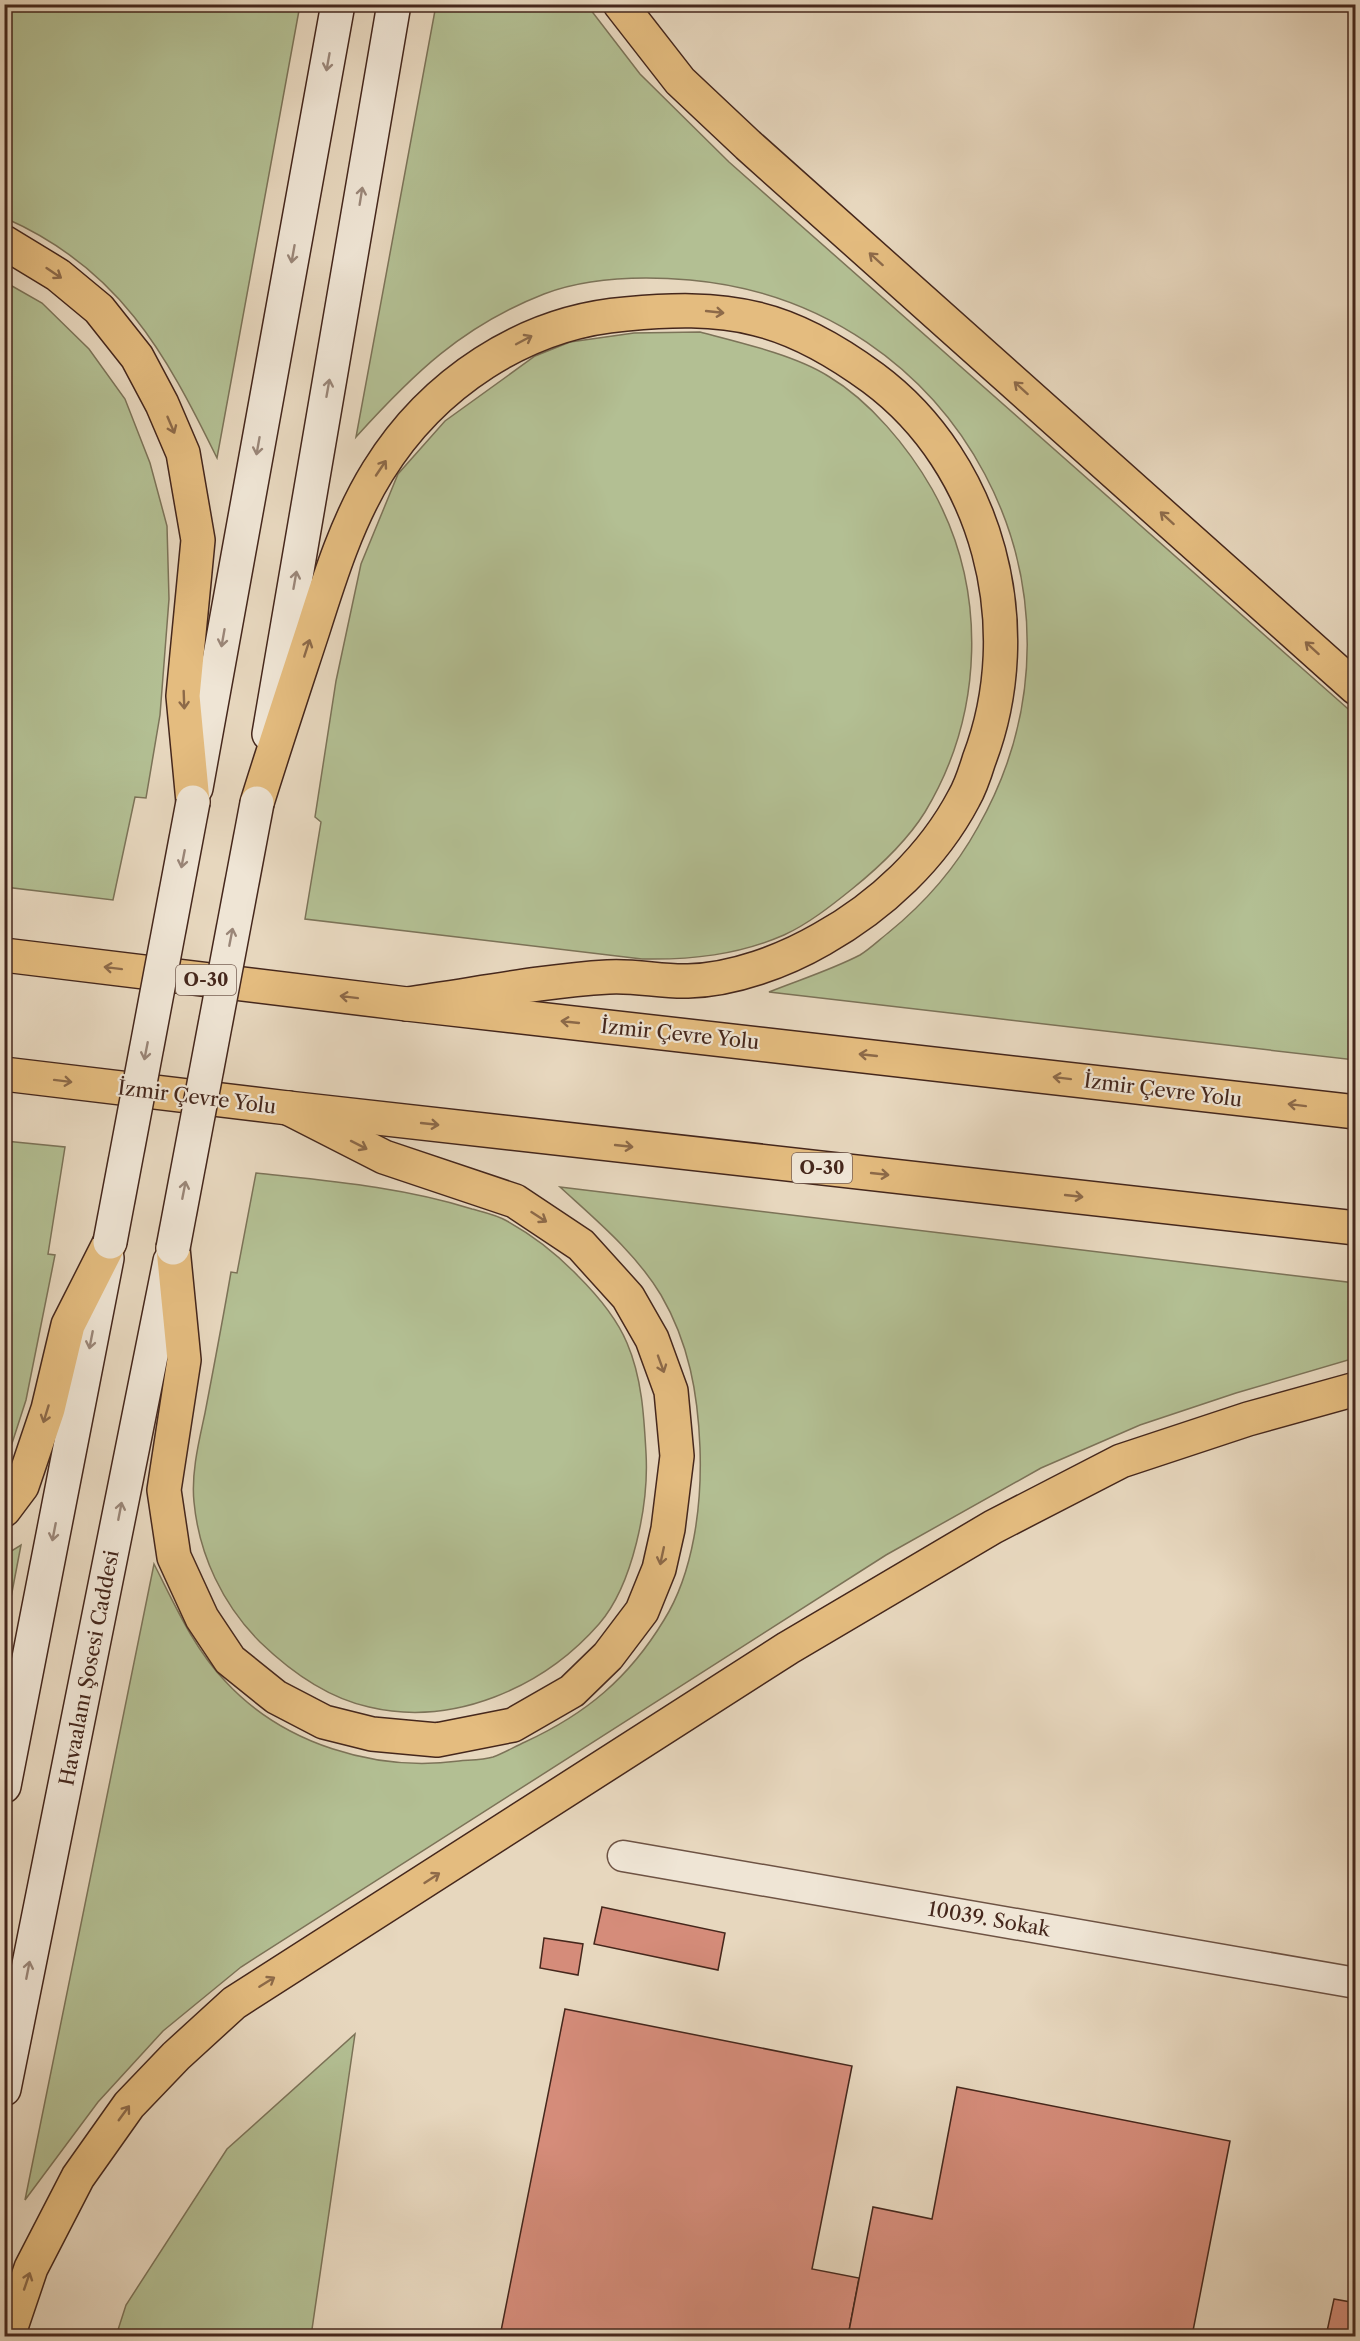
<svg xmlns="http://www.w3.org/2000/svg" width="1360" height="2341" font-family="'Libre Caslon Text',serif">
<rect width="100%" height="100%" fill="#e7d7be"/>
<filter id="stains"><feTurbulence type="fractalNoise" baseFrequency=".00333" numOctaves="4"/><feColorMatrix values="0 0 0 0 .2 0 0 0 0 .09 0 0 0 0 .02 0 0 0 .5 -.17"/></filter>
<radialGradient id="worn" r=".72"><stop offset=".6" stop-color="#630" stop-opacity="0"/><stop offset="1" stop-color="#630" stop-opacity=".3"/></radialGradient>
<g fill="#b3bf93" stroke="#7c7358" stroke-width="1.5">
<path d="M5,4L300,5L217,458C165,352 119,268 5,218Z"/>
<path d="M436,5H587L640,74L729,162L1355,715V1060L769,992C799,980 831,970 860,955C870,949 879,940 888,933C925,903 955,869 978,827C1112,591 958,304 690,280C642,276 589,277 544,294C462,326 413,374 356,437Z"/>
<path d="M5,282L42,303L89,349L125,399L150,463L167,526L169,599L160,715L146,798L135,797L113,900L5,887Z"/>
<path d="M700,332C738,342 795,355 828,376C870,401 908,447 932,489C988,589 984,714 925,812C907,841 878,868 852,889C831,906 808,924 784,935C738,955 691,960 642,959L305,919L321,822L315,817L336,681L361,564L398,474L445,421L535,356L570,342L634,333Z"/>
<path d="M5,1141L65,1147L48,1254L55,1255L26,1400L5,1465Z"/>
<path d="M256,1173C329,1181 402,1187 472,1209C483,1212 497,1215 507,1221C534,1236 557,1254 578,1276C596,1294 617,1319 627,1343C642,1378 644,1416 646,1453C649,1504 633,1585 599,1624C543,1688 453,1727 369,1707C328,1698 290,1671 260,1642C223,1605 199,1555 194,1502C191,1473 199,1441 205,1413C214,1366 223,1319 231,1272L237,1273Z"/>
<path d="M560,1187L1355,1283V1358L1236,1393L1140,1425L1041,1468L886,1555L241,1967L163,2031L98,2102L25,2200L154,1564C175,1605 193,1647 225,1681C283,1744 375,1772 459,1761C470,1760 483,1760 493,1757C504,1753 514,1747 525,1742C586,1714 629,1678 664,1620C694,1572 702,1504 700,1448C698,1394 689,1343 661,1295C635,1252 596,1220 560,1187Z"/>
<path d="M21,1545L5,1629V1555Z"/>
<path d="M355,2034L311,2336H116L126,2305L227,2149Z"/>
</g>
<g fill="#d58c7a" stroke="#45271c" stroke-width="1.5">
<path d="M602,1907L725,1933L718,1970L594,1944Z"/>
<path d="M544,1938L583,1944L578,1975L540,1968Z"/>
<path d="M565,2009L852,2066L812,2269L859,2278L848,2336H500Z"/>
<path d="M957,2087L1230,2141L1192,2336H848L873,2207L932,2219Z"/>
<path d="M1334,2299L1356,2303V2336H1326Z"/>
</g>
<g fill="none" stroke-linecap="round" stroke-linejoin="round">
<g stroke="#6e5344" stroke-width="33">
<path id="street" d="M623,1856L1356,1983"/>
</g>
<g stroke="#45271c" stroke-width="36">
<g id="secondary">
<path d="M269,734L394,4"/>
<path d="M196,788L338,4"/>
<path d="M4,1786L107,1258"/>
<path d="M4,2089L170,1261"/>
</g>
</g>
<g stroke="#45271c" stroke-width="36">
<g id="highway">
<path d="M620,4L680,81L748,145L1356,688"/>
<path d="M4,242L58,275L99,309L137,357L162,404L183,453L198,540L183,696L193,802"/>
<path d="M257,803C275,745 294,688 313,630C330,576 348,519 378,471C432,384 524,322 626,314C669,310 714,308 757,319C799,329 839,353 873,378C989,464 1030,627 979,760C975,773 971,786 964,798C933,857 881,906 822,939C784,961 733,980 688,981C662,982 634,975 608,977C541,981 473,995 407,1004"/>
<path d="M4,955L407,1004L1356,1112"/>
<path d="M4,1074L288,1108L1356,1228"/>
<path d="M173,1248L184,1360L164,1490L174,1557L202,1618L230,1660L276,1697L324,1722L372,1734L437,1740L513,1725L572,1691L608,1656L642,1611L659,1569L668,1529L677,1456L671,1391L652,1339L628,1297L581,1245L515,1201L384,1157L288,1108"/>
<path d="M4,1510L22,1486L48,1409L68,1325L110,1242"/>
<path d="M8,2336L31,2268L78,2177L129,2105L176,2056L234,2003L788,1648L993,1527L1121,1461L1248,1419L1356,1389"/>
</g>
</g>
<use href="#street" stroke="#efe5d5" stroke-width="30"/>
<use href="#secondary" stroke="#efe5d5" stroke-width="33"/>
<use href="#highway" stroke="#e4bc7f" stroke-width="33"/>
<g stroke="#45271c" stroke-width="36" stroke-linecap="butt">
<g id="secondary-bridge">
<path d="M110,1242L193,802"/>
<path d="M173,1248L257,803"/>
</g>
</g>
<use href="#secondary-bridge" stroke="#efe5d5" stroke-width="33"/>
</g>
<defs><path id="oneway-shaft" d="M-6 0H5M1.5-3L5.5 0L1.5 3" fill="none" stroke-width="1.6" stroke-linecap="round" stroke-linejoin="round" transform="scale(1.5)"/></defs>
<g stroke="#9a8678">
<use href="#oneway-shaft" transform="translate(328 62) rotate(100)"/>
<use href="#oneway-shaft" transform="translate(361 196) rotate(-81)"/>
<use href="#oneway-shaft" transform="translate(293 254) rotate(100)"/>
<use href="#oneway-shaft" transform="translate(328 388) rotate(-80)"/>
<use href="#oneway-shaft" transform="translate(258 446) rotate(100)"/>
<use href="#oneway-shaft" transform="translate(295 580) rotate(-80)"/>
<use href="#oneway-shaft" transform="translate(223 638) rotate(100)"/>
<use href="#oneway-shaft" transform="translate(183 859) rotate(101)"/>
<use href="#oneway-shaft" transform="translate(231 937) rotate(-79)"/>
<use href="#oneway-shaft" transform="translate(146 1051) rotate(101)"/>
<use href="#oneway-shaft" transform="translate(184 1190) rotate(-79)"/>
<use href="#oneway-shaft" transform="translate(91 1340) rotate(101)"/>
<use href="#oneway-shaft" transform="translate(120 1511) rotate(-79)"/>
<use href="#oneway-shaft" transform="translate(54 1532) rotate(101)"/>
<use href="#oneway-shaft" transform="translate(28 1970) rotate(-79)"/>
</g>
<g stroke="#8d6a49">
<use href="#oneway-shaft" transform="translate(876 259) rotate(-138)"/>
<use href="#oneway-shaft" transform="translate(54 273) rotate(34)"/>
<use href="#oneway-shaft" transform="translate(715 312) rotate(6)"/>
<use href="#oneway-shaft" transform="translate(524 340) rotate(-28)"/>
<use href="#oneway-shaft" transform="translate(1021 388) rotate(-138)"/>
<use href="#oneway-shaft" transform="translate(171 425) rotate(67)"/>
<use href="#oneway-shaft" transform="translate(381 468) rotate(-56)"/>
<use href="#oneway-shaft" transform="translate(1167 518) rotate(-138)"/>
<use href="#oneway-shaft" transform="translate(307 648) rotate(-72)"/>
<use href="#oneway-shaft" transform="translate(1312 648) rotate(-138)"/>
<use href="#oneway-shaft" transform="translate(184 700) rotate(88)"/>
<use href="#oneway-shaft" transform="translate(113 968) rotate(-173)"/>
<use href="#oneway-shaft" transform="translate(349 997) rotate(-173)"/>
<use href="#oneway-shaft" transform="translate(570 1022) rotate(-174)"/>
<use href="#oneway-shaft" transform="translate(868 1055) rotate(-174)"/>
<use href="#oneway-shaft" transform="translate(1062 1078) rotate(-173)"/>
<use href="#oneway-shaft" transform="translate(63 1081) rotate(7)"/>
<use href="#oneway-shaft" transform="translate(1297 1105) rotate(-173)"/>
<use href="#oneway-shaft" transform="translate(430 1124) rotate(6)"/>
<use href="#oneway-shaft" transform="translate(359 1145) rotate(27)"/>
<use href="#oneway-shaft" transform="translate(624 1146) rotate(6)"/>
<use href="#oneway-shaft" transform="translate(880 1174) rotate(6)"/>
<use href="#oneway-shaft" transform="translate(1074 1196) rotate(6)"/>
<use href="#oneway-shaft" transform="translate(539 1217) rotate(33)"/>
<use href="#oneway-shaft" transform="translate(661 1364) rotate(70)"/>
<use href="#oneway-shaft" transform="translate(46 1414) rotate(107)"/>
<use href="#oneway-shaft" transform="translate(662 1556) rotate(102)"/>
<use href="#oneway-shaft" transform="translate(432 1878) rotate(-33)"/>
<use href="#oneway-shaft" transform="translate(267 1982) rotate(-32)"/>
<use href="#oneway-shaft" transform="translate(124 2113) rotate(-54)"/>
<use href="#oneway-shaft" transform="translate(27 2281) rotate(-71)"/>
</g>
<g text-anchor="middle" stroke-width="4.5" stroke-linejoin="round" paint-order="stroke">
<g fill="#efe5d5" stroke="#786054" stroke-width="1.5">
<rect x="176" y="965" width="60" height="30" rx="4.5"/>
<rect x="792" y="1153" width="60" height="30" rx="4.5"/>
</g>
<g font-size="18" font-weight="bold" fill="#45271c">
<text x="206" y="986">O-30</text>
<text x="822" y="1174">O-30</text>
</g>
<g font-size="20" fill="#45271c" stroke="#efe5d5">
<text transform="translate(680 1034) rotate(6)" y="7">İzmir Çevre Yolu</text>
<text transform="translate(1163 1090) rotate(7)" y="7">İzmir Çevre Yolu</text>
<text transform="translate(197 1097) rotate(7)" y="7">İzmir Çevre Yolu</text>
<text transform="translate(89 1668) rotate(-79)" y="7">Havaalanı Şosesi Caddesi</text>
<text transform="translate(989 1919) rotate(10)" y="7">10039. Sokak</text>
</g>
</g>
<rect width="1360" height="2341" fill="none" stroke="#e7d7be" stroke-width="24"/>
<rect x="6" y="6" width="1348" height="2329" fill="none" stroke="#45271c" stroke-width="3"/>
<rect x="12" y="12" width="1336" height="2317" fill="none" stroke="#45271c" stroke-width="1.5"/>
<rect width="100%" height="100%" filter="url(#stains)"/>
<rect width="100%" height="100%" fill="url(#worn)"/>
</svg>
